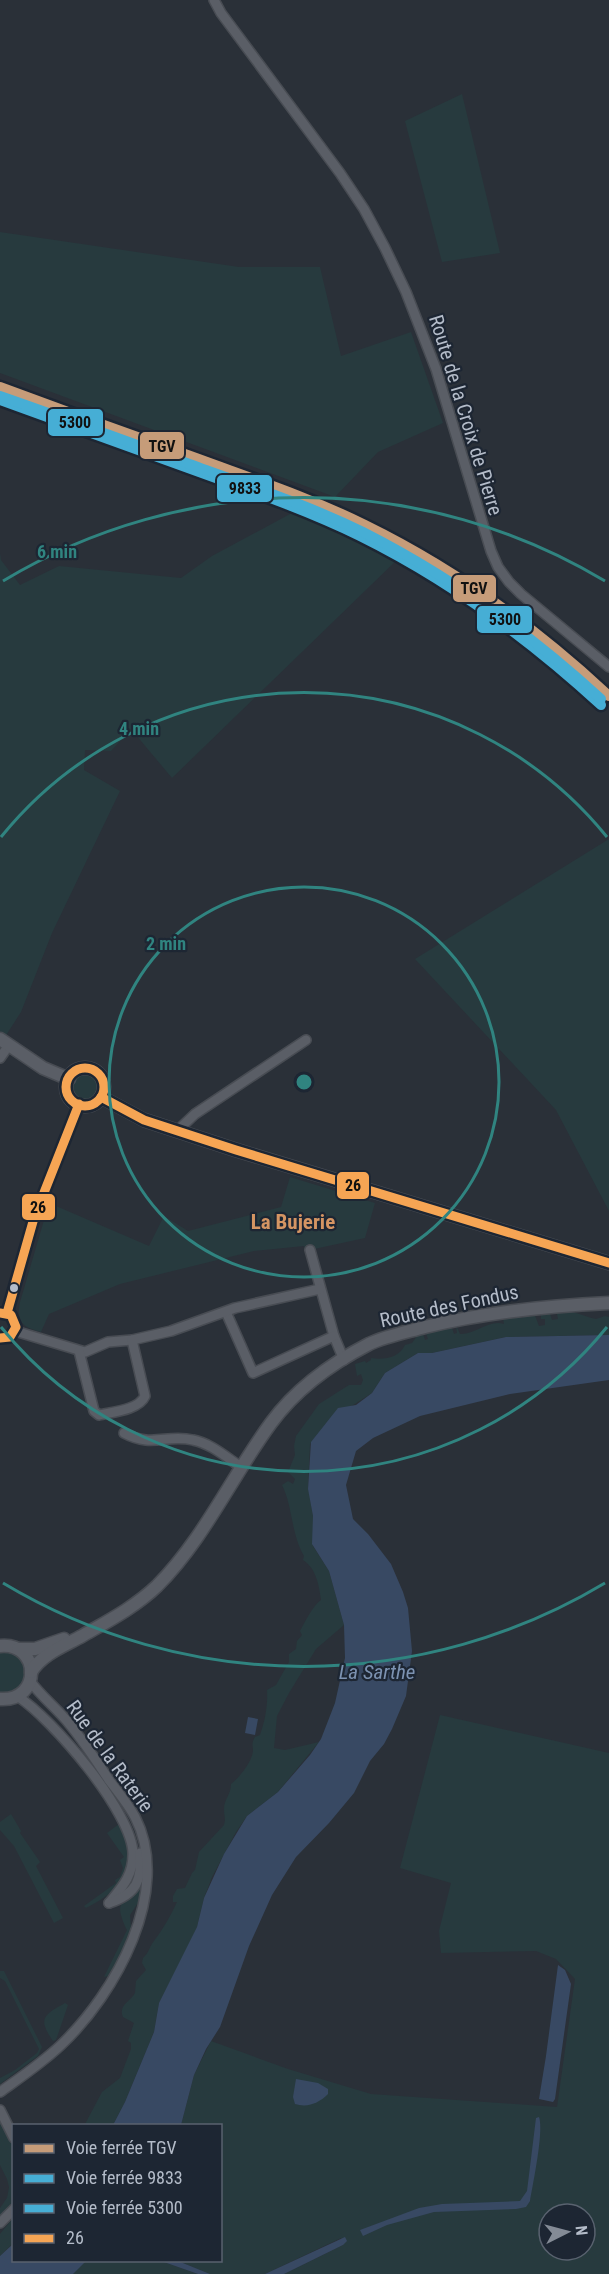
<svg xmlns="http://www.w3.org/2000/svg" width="609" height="2274" font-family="'Roboto Condensed',sans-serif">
<rect width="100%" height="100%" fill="#2a3038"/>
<g fill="#273a3e" fill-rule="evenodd">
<path d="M462,94L500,253L442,262L405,121Z"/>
<path d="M0,232L239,267H320L341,356L411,332L443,423L378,452L335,497L0,373Z"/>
<path d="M303,507L403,554L172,778L131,729L111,751L85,750L84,770L120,791L52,933L21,1012L3,1040L0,1038V553L1,560L20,585L59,566L181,578L212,556Z"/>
<path d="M609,839V1211L556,1110L415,959Z"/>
<circle cx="86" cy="1087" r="14"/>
<path d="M290,1177L375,1203L365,1238L305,1251L304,1246L254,1251L120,1284L49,1314L41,1332C23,1327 16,1323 20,1302L49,1203L149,1246L164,1216L188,1231L281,1207Z"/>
<path d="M549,1311L552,1320L558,1319L557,1314C569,1307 584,1317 596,1319L605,1316L609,1317V1335L506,1337L432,1353H418L385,1373L372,1393L328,1421L310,1444L308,1487L313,1516V1546L329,1571L344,1625L316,1649L289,1693L277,1716L274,1748L285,1750L319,1742L278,1792L247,1816L236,1832L212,1877L204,1898L197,1927L187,1950L159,2003L154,2032L125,2102L113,2125L84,2126L102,2092L120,2078L131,2049V2043L128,2041L134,2023L123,2017C118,2005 130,2002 135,1993L136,1981L146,1970L142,1963L143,1958C149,1953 149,1947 154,1941C163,1929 171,1915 177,1902H173V1896L177,1889L185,1888L192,1873L195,1870L199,1852L224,1825C226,1818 224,1816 224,1809C224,1799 231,1795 231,1784C239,1778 252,1762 253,1751C253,1745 251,1744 255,1737L260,1735C265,1721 268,1705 267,1690L276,1685L289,1662V1654L296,1649L297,1641L302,1635L300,1631C305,1622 313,1605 321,1600C319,1585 316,1568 303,1560L304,1556C291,1534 293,1507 282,1485L288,1481L293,1484L295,1479L288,1472L295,1455L294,1446L296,1436L319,1404L349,1385H361L363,1380L361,1374L357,1376L355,1364L365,1361L366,1363L371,1360V1358C384,1360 399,1358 405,1345L412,1343L419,1333L423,1334L425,1340L428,1339L426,1333L432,1330L452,1328L454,1334L457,1333L456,1325L460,1334C475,1335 489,1319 504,1324L503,1318L517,1316L522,1318L527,1314L534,1313L539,1326L545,1325V1319H541V1314Z"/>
<path d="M0,1651C26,1651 32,1672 17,1691L0,1694Z"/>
<path d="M440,1715L609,1753V2274H284L343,2245L341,2238L265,2274H210L178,2261L220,2260V2126L181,2125L194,2075L211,2041L288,2069L371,2094L557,2107L575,1979L556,1959L536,1951L441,1953L439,1931L451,1883L400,1868ZM549,2214H585V2250H549Z"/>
<path d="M11,1814L21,1831L20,1833L40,1862L36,1866L63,1918L54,1923L14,1846L0,1830V1822Z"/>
<path d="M119,1824C141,1868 125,1888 86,1908L84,1906L116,1883L115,1880L120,1877L123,1868L120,1860L124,1857L107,1833Z"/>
<path d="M143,1882L142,1897L130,1915L131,1929L119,1958L108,1976L104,1977L127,1930C110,1893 129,1908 143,1882Z"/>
<path d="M0,1971H4L42,2047L38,2056L0,2084V2078L15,2070L37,2053L39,2049L5,1981L0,1978Z"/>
<path d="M65,2003L68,2005L56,2040L53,2041C37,2018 44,2015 65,2003Z"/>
<path d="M0,2110L14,2138L13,2209L0,2223V2208L7,2198L9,2187L7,2179L0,2165Z"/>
<path d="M13,2218V2243L0,2256V2234Z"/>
<path d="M86,2260L161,2261L198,2274H73Z"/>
</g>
<g fill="#384963">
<path d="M609,1335V1380L510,1394L420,1416L373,1438L356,1451L346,1485L353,1519L368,1534L391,1564L403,1592L408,1608L412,1651L406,1696L392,1729L384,1744L370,1761L354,1793L329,1823L296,1857L272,1895L249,1946L220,2027L206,2049L194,2075L181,2125H113L125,2102L154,2032L159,2003L197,1927L204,1898L224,1854L247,1816L278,1792L310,1755L321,1739L335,1703L345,1658L344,1625L329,1571L312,1544L313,1516L308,1489L311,1442L338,1408L356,1405L372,1393L385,1373L418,1353H432L506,1337Z"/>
<path d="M248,1717L258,1719L255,1735L245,1733Z"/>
<path d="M558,1965L565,1970L571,1984L555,2099L553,2102L539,2099L546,2056Z"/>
<path d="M296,2079L318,2083L328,2089V2094C319,2103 308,2108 295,2104L293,2097Z"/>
<path d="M539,2117C544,2131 533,2183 530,2201L526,2207L516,2209L434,2212L387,2225L363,2236L360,2230L419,2208L442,2204L520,2201L527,2191L536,2118Z"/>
<path d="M345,2237L347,2241L343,2245L284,2274H265Z"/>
<path d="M13,2244L14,2260L86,2261L73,2274H0V2256Z"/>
<path d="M161,2261H178L210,2274H198Z"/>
</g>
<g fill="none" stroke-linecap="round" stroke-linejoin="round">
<g stroke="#484c53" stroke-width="12">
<g id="minor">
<path d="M214,0L221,13L340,173L364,209L385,248L406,292L436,369L491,551L498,567L509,582L521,594L609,667"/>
<path d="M0,1058L9,1045"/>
<path d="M177,1131L195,1114L306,1040"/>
<path d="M310,1250L334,1336L344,1360"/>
<path d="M226,1312L253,1373L334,1336"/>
<path d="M0,1313L11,1315L16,1327L10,1337L0,1338"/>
<path d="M7,1313L34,1218L79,1104"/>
<path d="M15,1331L85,1352L108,1342L132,1340L171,1331L235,1308L320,1289"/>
<path d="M79,1351L94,1411L99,1415C112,1412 139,1410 145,1396L132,1340"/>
<path d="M124,1433C152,1448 166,1434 193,1440C210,1443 226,1457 241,1467"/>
<path d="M17,1696C52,1718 133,1813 133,1854C133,1876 122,1887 109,1903"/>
<path d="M109,1903C137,1894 142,1880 140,1853"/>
<path d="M0,2092C21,2077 42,2063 61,2045C115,1994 173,1891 135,1817C128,1804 118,1792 109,1780C96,1760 82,1739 67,1721C55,1707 41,1696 30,1681"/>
<path d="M0,2110L14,2138"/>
<path d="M0,2223L14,2209"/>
</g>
</g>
<g stroke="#484c53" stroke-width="15">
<g id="tertiary">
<path d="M0,1039L43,1068L69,1079"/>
<circle cx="85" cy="1087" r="19"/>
<path d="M101,1097L144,1120L236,1150L609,1263"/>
<path d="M0,1646C41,1642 42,1702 0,1699"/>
<path d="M18,1649H35L64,1639"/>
<path d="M31,1672C42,1654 64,1646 82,1636C108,1621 135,1607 157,1586C204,1539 232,1476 271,1423C296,1389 332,1363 369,1344C386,1336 407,1332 425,1327C486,1312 547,1306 609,1303"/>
</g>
</g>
<use href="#minor" stroke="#5a5e66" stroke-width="9"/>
<use href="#tertiary" stroke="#5a5e66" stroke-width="12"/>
<g stroke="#1d2633" stroke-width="14">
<g id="bus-1">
<circle cx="85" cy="1087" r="19"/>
<path d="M101,1097L144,1120L236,1150L609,1263"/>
<path d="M0,1313L11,1315L16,1327L10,1337L0,1338"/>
<path d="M7,1313L34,1218L79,1104"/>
</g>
</g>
<use href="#bus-1" stroke="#f6a554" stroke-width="9"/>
<g stroke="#1d2633" stroke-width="15">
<path id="rail-1" d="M0,387C65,411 131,435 196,458C253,479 311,498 365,525C455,569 536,628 609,696"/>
</g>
<g stroke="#1d2633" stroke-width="15">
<path id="rail-2" d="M0,400C71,426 142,451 213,477C263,495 313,513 360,536C449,580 528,638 601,705"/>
</g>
<g stroke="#1d2633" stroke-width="15">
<path id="rail-3" d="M0,396C69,420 137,445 206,470C259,489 312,507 363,532C450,576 529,633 601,699"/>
</g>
<use href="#rail-1" stroke="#c69c79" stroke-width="10"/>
<use href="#rail-2" stroke="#46aed5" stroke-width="10"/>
<use href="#rail-3" stroke="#46aed5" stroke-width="10"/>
</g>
<g fill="none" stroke="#308480" stroke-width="3">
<circle cx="304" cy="1082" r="195"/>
<path d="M607 1327A390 390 0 0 1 1 1327M1 837A390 390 0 0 1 607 837"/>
<path d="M605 1583A585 585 0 0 1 3 1583M3 581A585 585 0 0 1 605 581"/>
</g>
<circle fill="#b4bcc9" stroke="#1d2633" stroke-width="2" cx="14" cy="1288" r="5"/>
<g text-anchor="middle" stroke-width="4.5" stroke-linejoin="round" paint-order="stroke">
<g font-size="20" fill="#b4bcc9" stroke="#1d2633">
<text transform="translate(466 415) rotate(73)" y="7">Route de la Croix de Pierre</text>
<text transform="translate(449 1306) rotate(-12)" y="7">Route des Fondus</text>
<text transform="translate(110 1756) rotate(54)" y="7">Rue de la Raterie</text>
</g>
<g font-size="21" font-weight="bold" fill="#d59563" stroke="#1d2633">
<text x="293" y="1229">La Bujerie</text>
</g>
<g font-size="21" font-style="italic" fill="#7c92b1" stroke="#1d2633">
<text x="377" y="1679">La Sarthe</text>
</g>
</g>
<circle cx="304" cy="1082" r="9" fill="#308480" stroke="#1d2633" stroke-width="3"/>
<g font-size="18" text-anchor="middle" font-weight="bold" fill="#308480" stroke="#1d2633" stroke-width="4.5" stroke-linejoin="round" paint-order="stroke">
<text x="57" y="558">6 min</text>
<text x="139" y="735">4 min</text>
<text x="166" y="950">2 min</text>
</g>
<g stroke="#1d2633" stroke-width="2">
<rect x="47" y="408" width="57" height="29" rx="6" fill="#46aed5"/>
<rect x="139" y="431" width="46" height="29" rx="6" fill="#c69c79"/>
<rect x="216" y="474" width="57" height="29" rx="6" fill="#46aed5"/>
<rect x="452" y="574" width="45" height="29" rx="6" fill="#c69c79"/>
<rect x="476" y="605" width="57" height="29" rx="6" fill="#46aed5"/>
<rect x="336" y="1171" width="34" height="29" rx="6" fill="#f6a554"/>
<rect x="21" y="1193" width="35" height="28" rx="6" fill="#f6a554"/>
</g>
<g font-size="16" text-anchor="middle" font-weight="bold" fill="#111">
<text x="75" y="428">5300</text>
<text x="162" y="452">TGV</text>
<text x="245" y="494">9833</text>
<text x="474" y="594">TGV</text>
<text x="505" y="625">5300</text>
<text x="353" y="1191">26</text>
<text x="38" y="1213">26</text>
</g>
<rect x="12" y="2124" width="210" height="138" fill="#1d2633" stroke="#59626f" stroke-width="1.5"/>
<rect x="24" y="2144" width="30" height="9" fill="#c69c79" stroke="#59626f" stroke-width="1.5"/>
<text x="66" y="2154" font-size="18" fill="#b4bcc9">Voie ferrée TGV</text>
<rect x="24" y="2174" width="30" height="9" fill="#46aed5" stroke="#59626f" stroke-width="1.5"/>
<text x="66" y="2184" font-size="18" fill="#b4bcc9">Voie ferrée 9833</text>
<rect x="24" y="2204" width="30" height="9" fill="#46aed5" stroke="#59626f" stroke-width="1.5"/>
<text x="66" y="2214" font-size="18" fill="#b4bcc9">Voie ferrée 5300</text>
<rect x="24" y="2234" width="30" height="9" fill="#f6a554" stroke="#59626f" stroke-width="1.5"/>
<text x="66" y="2244" font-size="18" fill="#b4bcc9">26</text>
<g transform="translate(567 2232) rotate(84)"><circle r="28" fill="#1d2633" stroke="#59626f" stroke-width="1.5"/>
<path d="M0-4.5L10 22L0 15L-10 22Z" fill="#848b96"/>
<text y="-9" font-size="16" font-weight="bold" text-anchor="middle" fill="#b4bcc9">N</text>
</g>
</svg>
